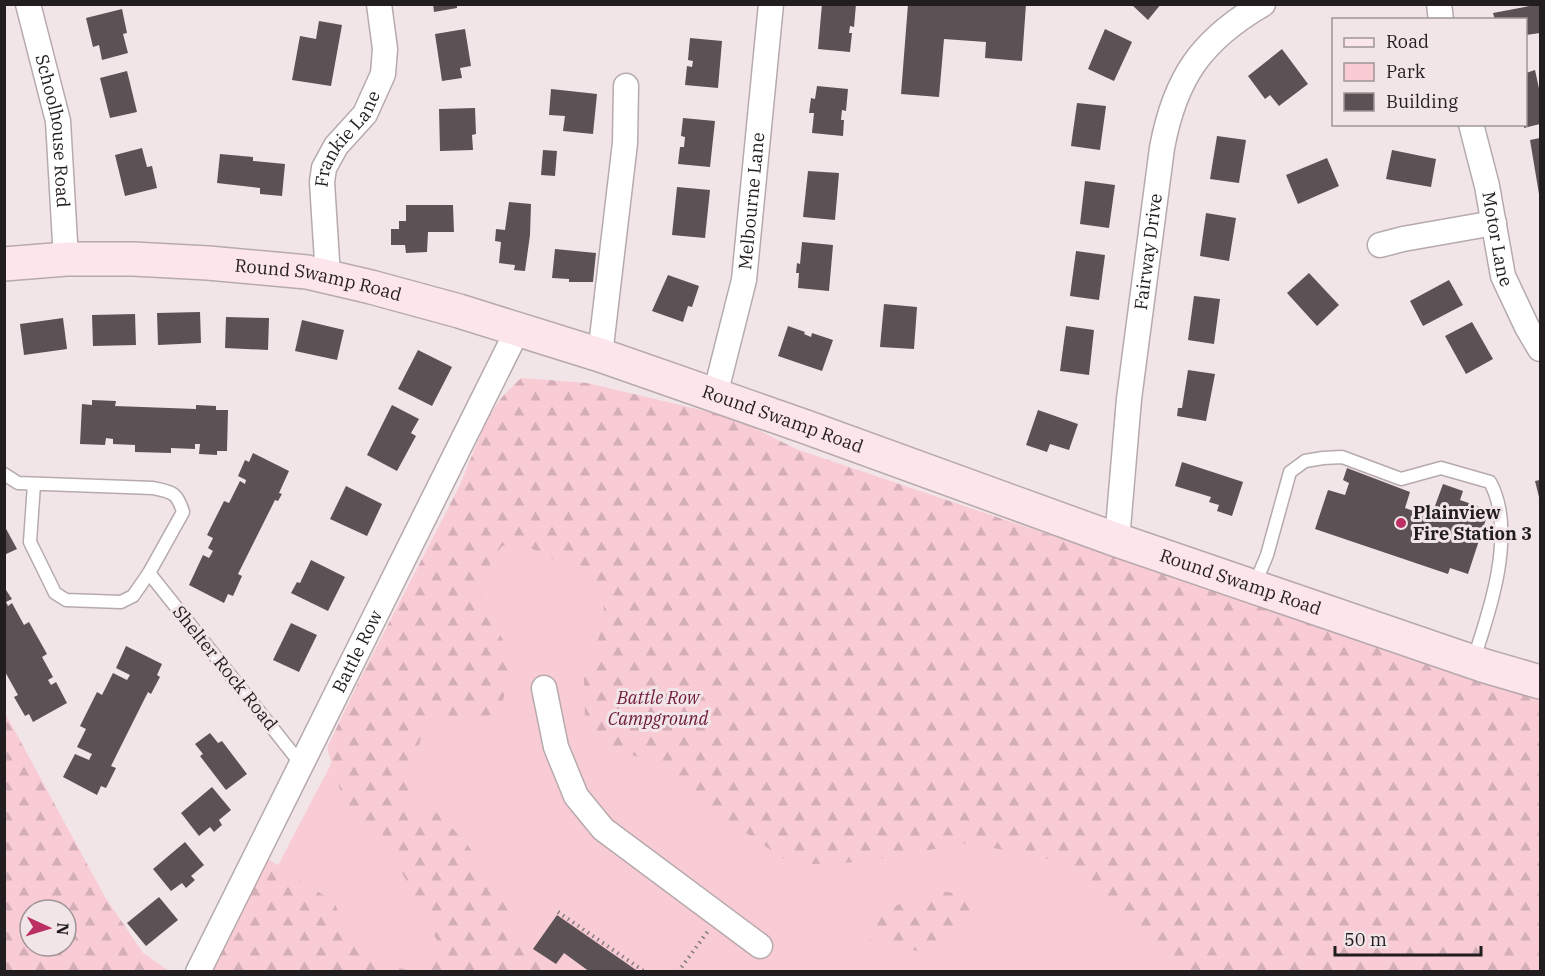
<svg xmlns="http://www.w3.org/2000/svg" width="1545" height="976" font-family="'IBM Plex Serif',serif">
<defs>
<pattern id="forest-firs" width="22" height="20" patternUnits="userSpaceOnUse" patternTransform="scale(1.5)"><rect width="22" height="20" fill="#f8cbd5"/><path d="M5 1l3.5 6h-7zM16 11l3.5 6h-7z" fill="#d4aeb6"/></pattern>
</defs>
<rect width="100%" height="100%" fill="#f2e5e8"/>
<path fill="#f8cbd5" d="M526,392L1540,971L222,972Z"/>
<g fill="url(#forest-firs)" fill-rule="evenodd">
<path d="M521,378L587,383L735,418L796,449L1540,701V971H1175L1103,907L1055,860L968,843L861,862L793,865L734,825L652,761L602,746L585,719L584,678L603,626L604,601L564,564L522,544L502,546L480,581L482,599L509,652L508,675L501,712L474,720L436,715L422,731L413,775L404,809L435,811L464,840L507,902L511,939L550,971H421L440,947L410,886L387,849L381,829L354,815L342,795L327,748L360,679L459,487L487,419L502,397Z"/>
<path d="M4,711L105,897L143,953L169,971H5ZM30,910H66V946H30Z"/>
<path d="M268,859L334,902L348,933L373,962L412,971L210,972Z"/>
<path d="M941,891L975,897L982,910L957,926L932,954L870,941L866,924C888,905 914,899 941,891Z"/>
</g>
<g fill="#5c5154">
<path d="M433,4H457V8L434,12Z"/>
<path d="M822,4H856L854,27L850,26L849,33H852L850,52L818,49Z"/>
<path d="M908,4H1026L1022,61L985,58L986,42L944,39L939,97L901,94Z"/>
<path d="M1131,4H1161L1148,20Z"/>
<path d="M1540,4V33L1526,35V20H1495L1493,13Z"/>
<path d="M122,9L127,33L123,34L128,53L102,60L99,45L93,47L86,18Z"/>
<path d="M319,21L342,25L331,86L292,80L300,36L316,39Z"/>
<path d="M465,29L471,66L460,68L462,78L442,81L435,34Z"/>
<path d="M1105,29L1132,42L1114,81L1088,69Z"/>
<path d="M690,38L722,41L718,88L685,85L687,66L692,67L693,61L688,60Z"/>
<path d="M1282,49L1308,84L1279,106L1270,95L1265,99L1248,76Z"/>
<path d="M1535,70L1540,93V124L1524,128L1526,73Z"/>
<path d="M127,71L137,112L110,118L100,78Z"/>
<path d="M817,86L848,89L846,111L842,110L841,120H844L843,136L812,133L814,113H809L811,98L815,99Z"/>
<path d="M551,89L597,94L593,134L563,131L565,116L549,115Z"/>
<path d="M1077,103L1106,106L1100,150L1071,146Z"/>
<path d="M475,108L476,134L472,135L473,150L440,151L439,109Z"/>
<path d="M683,118L715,121L710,167L678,164L680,147H684L685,137L681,136Z"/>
<path d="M1217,136L1246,140L1239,183L1210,179Z"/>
<path d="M1540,138V194H1539L1530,140Z"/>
<path d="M142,148L147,167L152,166L157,188L125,196L115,155Z"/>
<path d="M543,150L557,151L555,176L541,175Z"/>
<path d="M1392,150L1436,159L1431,187L1386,179Z"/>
<path d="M220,154L253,157V161L285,164L282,196L260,194V188L217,183Z"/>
<path d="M1327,158L1339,186L1298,204L1286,175Z"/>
<path d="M808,171L839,173L835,220L803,217Z"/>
<path d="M1085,181L1115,185L1109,228L1080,224Z"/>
<path d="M677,187L710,190L705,238L672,235Z"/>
<path d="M509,202L531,204L530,235L525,271L514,270L515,265L499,263L501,242L495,241L496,229L505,230Z"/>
<path d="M406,205H453L454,232H428L427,252L406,253L405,245H391V229H399V221H406Z"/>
<path d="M1206,213L1236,218L1229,261L1200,256Z"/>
<path d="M802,242L833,245L829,291L798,288L799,273H796L797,263L800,264Z"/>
<path d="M555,249L596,253L593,282H569V279L552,278Z"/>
<path d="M1076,251L1105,255L1099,300L1070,296Z"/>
<path d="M1309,273L1339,305L1317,326L1287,293Z"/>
<path d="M668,275L699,286L692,307L688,306L683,322L652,311Z"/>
<path d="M1449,280L1463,305L1423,326L1410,301Z"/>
<path d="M1194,296L1220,299L1214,344L1188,340Z"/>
<path d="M884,304L917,307L914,349L880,347Z"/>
<path d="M200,312L201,343L158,345L157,313Z"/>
<path d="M135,314L136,345L93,346L92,315Z"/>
<path d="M226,317L269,318L268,350L225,348Z"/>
<path d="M63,318L67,349L24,355L20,324Z"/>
<path d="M302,320L344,330L337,360L295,351Z"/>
<path d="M1472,322L1493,359L1466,374L1445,336Z"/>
<path d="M788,326L805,332L804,334L811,337L812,333L833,340L822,371L778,356Z"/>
<path d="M1066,326L1094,330L1089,375L1060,371Z"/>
<path d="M418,350L452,367L432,406L398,389Z"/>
<path d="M1188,370L1215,374L1206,421L1177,416L1178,408H1182Z"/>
<path d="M92,400L116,401L115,406L196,409V405L216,406V410H228L227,451H217V455L199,454L200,444H195V449L171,448V453L135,452V445L113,444V439L106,438L105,445L80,444L82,404L92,405Z"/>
<path d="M392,405L419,419L411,433L416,436L397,471L367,455Z"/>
<path d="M1038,410L1078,424L1069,450L1050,444L1047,452L1026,445Z"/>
<path d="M253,453L289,471L279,493L282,494L278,501L275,500L238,574L242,576L233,596L228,594L224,603L189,585L203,555L209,558L213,551L208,548L213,538L207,535L224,501L229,503L240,481L245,484L246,480L238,476L245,460L249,462Z"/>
<path d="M1182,462L1243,482L1232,516L1217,511L1219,505L1209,502L1211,497L1175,486Z"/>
<path d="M1347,468L1410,492L1405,508L1431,517L1443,484L1463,491L1460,500L1489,510L1468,574L1450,568L1448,574L1315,529L1328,490L1345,495L1349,483L1343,480Z"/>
<path d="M1540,480V501L1535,481Z"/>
<path d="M346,486L382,504L367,536L330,519Z"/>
<path d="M4,525L17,549L4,555Z"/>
<path d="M311,560L345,577L328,611L291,593L297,582L300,583Z"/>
<path d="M4,587L12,599L6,602L8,606L12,603L24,625L29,622L47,654L42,657L53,677L48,680L51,685L56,682L67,703L33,722L29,714L25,716L14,697L18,695L4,670Z"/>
<path d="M291,623L317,635L299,672L273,660Z"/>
<path d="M126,646L162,664L157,675L160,677L151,694L148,692L111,766L116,768L106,788L101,786L97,795L63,777L75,754L89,760L92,754L77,747L86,729L80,726L97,692L102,695L113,673L127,680L130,675L116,668Z"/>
<path d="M210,733L218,743L222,741L247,774L226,790L200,756L203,754L195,744Z"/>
<path d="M212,787L231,810L219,820L222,825L214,832L210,827L199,836L181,813Z"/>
<path d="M185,842L204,865L191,876L195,880L186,888L182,883L171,891L153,869Z"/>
<path d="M159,897L178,920L146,946L127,923Z"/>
<path d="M557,915L639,972H590L564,953L556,964L533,949Z"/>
</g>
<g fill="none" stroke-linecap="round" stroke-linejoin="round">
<g stroke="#b6aaac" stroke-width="15">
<g id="service">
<path d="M4,474L18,483L153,488C172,492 177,492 183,512L149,573L133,596L121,602L66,600L55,593L30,542L34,484"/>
<path d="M149,573L301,764"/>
<path d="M1255,584L1267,555L1290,472L1305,461L1323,458L1342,457L1401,479L1441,468L1490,482C1517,531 1490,611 1473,661"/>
</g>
</g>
<g stroke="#b6aaac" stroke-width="27">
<g id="minor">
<path id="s1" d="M28,4L58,121L66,259"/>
<path d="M1439,4L1441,20"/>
<path id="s2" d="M1471,124L1487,186L1503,276L1527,327L1540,349"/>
<path d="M1380,245L1403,239L1494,223"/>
<path id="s3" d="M328,277L322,182L324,168L336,146L365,114L383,74L385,49L379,4"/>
<path d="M600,355L625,143L626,86"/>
<path id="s4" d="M715,395L744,280L771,4"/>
<path id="s5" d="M1117,540L1129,399L1162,148C1175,78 1201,40 1263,4"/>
<path d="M544,688L556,747L576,796L603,829L760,946"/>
<path id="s6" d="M198,972L517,331"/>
</g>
</g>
<g stroke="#b6aaac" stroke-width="36">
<g id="secondary">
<path id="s7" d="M4,264L66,259H133L208,263L307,272L371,287L459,311L600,355L806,427L1117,540L1485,666L1540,682"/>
</g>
</g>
<g stroke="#857c7e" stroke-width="4" stroke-dasharray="1.5 4.5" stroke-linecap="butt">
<path d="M558,912L645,972"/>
<path d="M678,972L708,931"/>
</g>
<use href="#service" stroke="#fff" stroke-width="12"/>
<use href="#minor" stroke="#fff" stroke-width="24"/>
<use href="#secondary" stroke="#fce5eb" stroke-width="33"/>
</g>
<circle fill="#bb2f63" stroke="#f2e5e8" stroke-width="2" cx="1401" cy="523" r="6"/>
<g text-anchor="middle" stroke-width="6" stroke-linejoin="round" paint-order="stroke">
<g font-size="18" fill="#221d1e" stroke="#f2e5e8">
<text dy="6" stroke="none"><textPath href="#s1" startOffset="130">Schoolhouse Road</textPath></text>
<text dy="6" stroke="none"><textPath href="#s3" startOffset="146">Frankie Lane</textPath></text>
<text dy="6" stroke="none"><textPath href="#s4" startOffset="198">Melbourne Lane</textPath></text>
<text dy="6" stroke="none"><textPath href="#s2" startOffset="118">Motor Lane</textPath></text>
<text dy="6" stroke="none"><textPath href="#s5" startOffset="290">Fairway Drive</textPath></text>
<text dy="6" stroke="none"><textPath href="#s7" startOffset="316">Round Swamp Road</textPath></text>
<text dy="6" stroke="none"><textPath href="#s7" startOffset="802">Round Swamp Road</textPath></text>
<text dy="6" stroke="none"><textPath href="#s7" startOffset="1288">Round Swamp Road</textPath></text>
<text dy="6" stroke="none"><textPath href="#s6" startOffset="358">Battle Row</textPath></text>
<text transform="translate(225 668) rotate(51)" y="6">Shelter Rock Road</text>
</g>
<g font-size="18" font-weight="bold" fill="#221d1e" stroke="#f2e5e8" text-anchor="start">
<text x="1413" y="519">Plainview<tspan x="1413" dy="21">Fire Station 3</tspan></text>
</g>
<g font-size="18" font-style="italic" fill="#6e1a39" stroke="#f2e5e8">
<text x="658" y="704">Battle Row<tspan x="658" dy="21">Campground</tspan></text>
</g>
</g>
<rect width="1545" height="976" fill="none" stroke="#221d1e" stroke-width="12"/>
<rect x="1332" y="18" width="195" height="108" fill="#f2e5e8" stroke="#9f9597" stroke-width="1.5"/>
<rect x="1344" y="38" width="30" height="9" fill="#fce5eb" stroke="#9f9597" stroke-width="1.5"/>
<text x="1386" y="48" font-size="18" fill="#221d1e">Road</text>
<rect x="1344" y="63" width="30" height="18" fill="#f8cbd5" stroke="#9f9597" stroke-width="1.5"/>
<text x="1386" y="78" font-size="18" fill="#221d1e">Park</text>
<rect x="1344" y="93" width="30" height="18" fill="#5c5154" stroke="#9f9597" stroke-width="1.5"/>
<text x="1386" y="108" font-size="18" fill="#221d1e">Building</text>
<g transform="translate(48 928) rotate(94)"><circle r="28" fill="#f2e5e8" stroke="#9f9597" stroke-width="1.5"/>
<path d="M0-4.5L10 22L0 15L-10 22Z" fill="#bb2f63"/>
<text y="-9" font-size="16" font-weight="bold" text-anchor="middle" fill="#221d1e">N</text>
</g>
<path d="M1335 946v9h146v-9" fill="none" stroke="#221d1e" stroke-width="3"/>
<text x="1344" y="946" font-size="18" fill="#221d1e" stroke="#f2e5e8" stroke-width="4.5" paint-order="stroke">50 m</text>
</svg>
